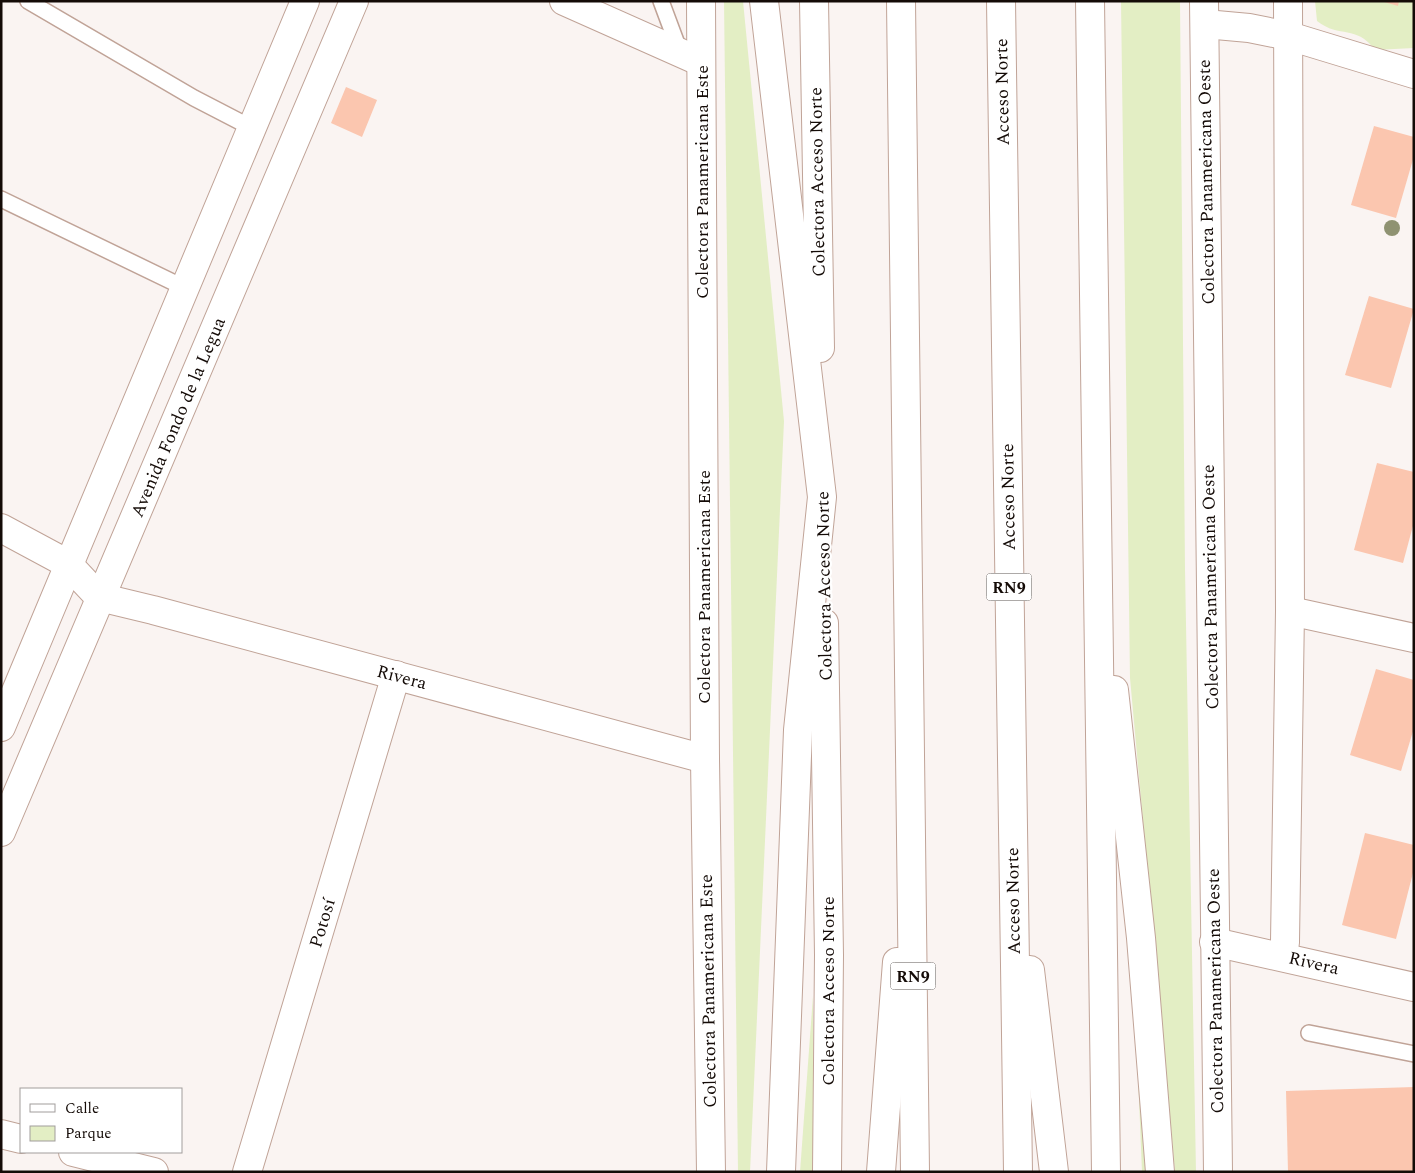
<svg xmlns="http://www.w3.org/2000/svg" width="1415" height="1173" font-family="Spectral,serif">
<rect width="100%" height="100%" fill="#faf4f2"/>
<g fill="#e3eec4">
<path d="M724,1H743L784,421L750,1172H738Z"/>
<path d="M1121,1H1180L1185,569L1196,1172H1175L1130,678Z"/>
<path d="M1315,1H1414V48L1375,50C1356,24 1340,39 1317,21Z"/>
<path d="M813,996V1172H800Z"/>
<path d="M1136,1027L1148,1172H1142Z"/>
</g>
<g fill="#fbc6af">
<path d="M1381,1H1399L1398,6Z"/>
<path d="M346,87L377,100L362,137L331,123Z"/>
<path d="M1374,126L1414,137V156L1396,218L1351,205Z"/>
<path d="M1369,296L1414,309L1391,388L1345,375Z"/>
<path d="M1377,463L1414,472V522L1403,563L1354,550Z"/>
<path d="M1376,669L1414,680V728L1401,771L1350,755Z"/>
<path d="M1365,833L1414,845V869L1396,939L1342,925Z"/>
<path d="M1414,1087V1172H1288L1286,1091Z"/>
</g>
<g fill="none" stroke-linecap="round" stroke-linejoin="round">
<g stroke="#c0a397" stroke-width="18">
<g id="lane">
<path d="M28,1L194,98L252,128"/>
<path d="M661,1L680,52"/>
<path d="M1,199L185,288"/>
<path d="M1309,1033L1414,1054"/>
</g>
</g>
<g stroke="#c0a397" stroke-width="30">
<g id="street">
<path d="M564,1L701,62"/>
<path d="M1205,24L1249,28L1289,36L1414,74"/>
<path d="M1,528L68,564L99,597L153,610L705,759"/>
<path d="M1290,611L1414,638"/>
<path d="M1214,942L1414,987"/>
<path d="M1283,956L1285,942L1290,611L1288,1"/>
<path d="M1,1134L21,1139"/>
<path d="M73,1152L154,1172"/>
<path d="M247,1172L396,675"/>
</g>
</g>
<g stroke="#c0a397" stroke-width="30">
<g id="secondary">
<path d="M701,1L705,759L711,1172"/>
<path d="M1204,1L1218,1172"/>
<path d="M1,727L305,1"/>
<path d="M1,832L354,1"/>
</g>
</g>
<g stroke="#c0a397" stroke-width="30">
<g id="highway">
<path d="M764,1L822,497L798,730L781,1172"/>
<path d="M814,1L820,348"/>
<path d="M901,1L915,1172"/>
<path d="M1001,1L1018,1172"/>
<path d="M1090,1L1106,1172"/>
<path d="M824,623L829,955L827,1172"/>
<path d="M1114,690L1141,938L1160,1172"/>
<path d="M1030,970L1054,1172"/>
<path d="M881,1172L897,962"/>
</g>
</g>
<use href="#lane" stroke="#fff" stroke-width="15"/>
<use href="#street" stroke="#fff" stroke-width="28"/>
<use href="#secondary" stroke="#fff" stroke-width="28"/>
<use href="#highway" stroke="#fff" stroke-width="28"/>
</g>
<circle fill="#8f9272" cx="1392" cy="228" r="8"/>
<g text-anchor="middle" stroke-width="4.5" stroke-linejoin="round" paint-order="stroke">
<g fill="#fff" stroke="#5a5451" stroke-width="1">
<rect x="986.5" y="573.5" width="45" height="27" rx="4"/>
<rect x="890.5" y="962.5" width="45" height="27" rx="4"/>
</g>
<g font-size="16" font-weight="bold" fill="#140b07">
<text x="1009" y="593">RN9</text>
<text x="913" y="982">RN9</text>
</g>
<g font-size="18" fill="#140b07" stroke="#fff">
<text transform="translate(1002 92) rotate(-91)" y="6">Acceso Norte</text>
<text transform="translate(702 182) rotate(-90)" y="6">Colectora Panamericana Este</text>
<text transform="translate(817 182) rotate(-91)" y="6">Colectora Acceso Norte</text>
<text transform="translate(1206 182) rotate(-91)" y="6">Colectora Panamericana Oeste</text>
<text transform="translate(178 417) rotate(-67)" y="6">Avenida Fondo de la Legua</text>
<text transform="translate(1008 497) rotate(-91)" y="6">Acceso Norte</text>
<text transform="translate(824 586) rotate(-91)" y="6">Colectora Acceso Norte</text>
<text transform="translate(704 587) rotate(-90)" y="6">Colectora Panamericana Este</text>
<text transform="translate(1210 587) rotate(-91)" y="6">Colectora Panamericana Oeste</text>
<text transform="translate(402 677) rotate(15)" y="6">Rivera</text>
<text transform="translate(1013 901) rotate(-91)" y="6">Acceso Norte</text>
<text transform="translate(322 923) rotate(-73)" y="6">Potosí</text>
<text transform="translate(1314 963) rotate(13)" y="6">Rivera</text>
<text transform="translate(708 991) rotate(-91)" y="6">Colectora Panamericana Este</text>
<text transform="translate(828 991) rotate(-90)" y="6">Colectora Acceso Norte</text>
<text transform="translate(1215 991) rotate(-91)" y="6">Colectora Panamericana Oeste</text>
</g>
</g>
<rect width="1415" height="1173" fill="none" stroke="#140b07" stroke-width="5"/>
<rect x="20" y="1088" width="162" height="65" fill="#ffffff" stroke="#a19d9c"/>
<rect x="30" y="1104" width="25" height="8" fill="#ffffff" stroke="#a19d9c"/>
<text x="65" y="1113" font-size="15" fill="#140b07">Calle</text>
<rect x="30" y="1126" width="25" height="15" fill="#e3eec4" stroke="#a19d9c"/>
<text x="65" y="1138" font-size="15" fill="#140b07">Parque</text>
</svg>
